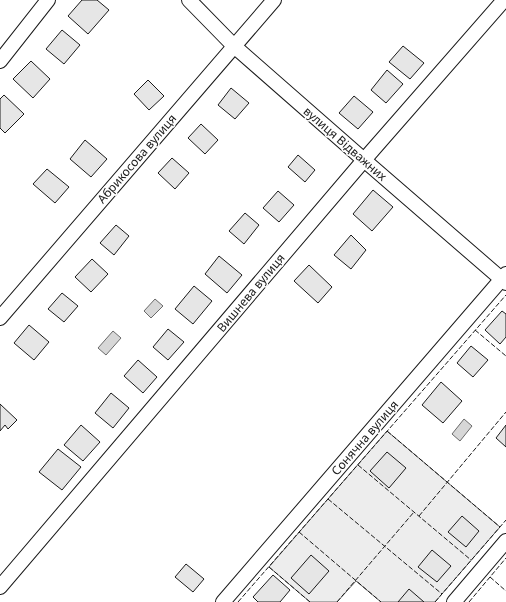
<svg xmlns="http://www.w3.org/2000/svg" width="506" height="602" font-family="'Noto Sans',sans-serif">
<rect width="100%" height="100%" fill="#fff"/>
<path fill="#ededed" stroke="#6a6a6a" d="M387,431L500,527L435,602H381L356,581L337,602H310L269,567Z"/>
<g fill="#d7d7d7" stroke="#6a6a6a">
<path d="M155,299L163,306L151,318L144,311Z"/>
<path d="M113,331L121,338L106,355L98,348Z"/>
<path d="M464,419L472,426L460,441L452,434Z"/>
</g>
<g fill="#e6e6e6" stroke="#1a1a1a">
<path d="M82,0H97L109,10L88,34L68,16Z"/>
<path d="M62,30L80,45L64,64L46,49Z"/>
<path d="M403,46L424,63L410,79L389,62Z"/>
<path d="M31,61L50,79L33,98L13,79Z"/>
<path d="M387,70L403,84L386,103L371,90Z"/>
<path d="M148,80L164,96L149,110L134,94Z"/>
<path d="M231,88L249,103L235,119L218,105Z"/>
<path d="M4,95L24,114L5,133L0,128V99Z"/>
<path d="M354,96L373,112L358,129L339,113Z"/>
<path d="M201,124L218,140L205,154L188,138Z"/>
<path d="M85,140L107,159L91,177L70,159Z"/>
<path d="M298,155L315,170L305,182L288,167Z"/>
<path d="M172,158L189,173L175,189L158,173Z"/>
<path d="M47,169L69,187L55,203L33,184Z"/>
<path d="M373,190L393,207L372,231L353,214Z"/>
<path d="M278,191L294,205L279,222L263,208Z"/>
<path d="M245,213L259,225L244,244L229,231Z"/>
<path d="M116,225L129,236L114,255L100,243Z"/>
<path d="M351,235L366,250L351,269L334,255Z"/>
<path d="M219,256L242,275L227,293L205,274Z"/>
<path d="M92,259L108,274L91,292L75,277Z"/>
<path d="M309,265L332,287L318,303L294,281Z"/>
<path d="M194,286L212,301L193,324L175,309Z"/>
<path d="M62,293L78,306L64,322L48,309Z"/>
<path d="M502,311L506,314V337L500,344L485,330Z"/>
<path d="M29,325L49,342L34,360L14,343Z"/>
<path d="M168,329L184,342L168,360L153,347Z"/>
<path d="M471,346L488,360L473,377L457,363Z"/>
<path d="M138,360L157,377L143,393L124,376Z"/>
<path d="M441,382L462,401L443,423L422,405Z"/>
<path d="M111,393L129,408L113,428L95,413Z"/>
<path d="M0,404L17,420L8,429L5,425L0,431Z"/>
<path d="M81,425L100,442L83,461L64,445Z"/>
<path d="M506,425V447L496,438Z"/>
<path d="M58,449L81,467L62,490L39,472Z"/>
<path d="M387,452L406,468L389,488L370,471Z"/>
<path d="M462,516L479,531L466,547L448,532Z"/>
<path d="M432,550L451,566L437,582L418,567Z"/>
<path d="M311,555L329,571L309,594L291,578Z"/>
<path d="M186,564L204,579L193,592L175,577Z"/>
<path d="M273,575L290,590L280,602H258L253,597Z"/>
<path d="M409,589L424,602H398Z"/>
</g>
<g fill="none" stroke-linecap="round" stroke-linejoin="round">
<g stroke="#1a1a1a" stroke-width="16">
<g id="minor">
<path d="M189,0L234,46L364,160L506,283"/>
<path d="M0,61L48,0"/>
<path d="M0,318L274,0"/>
<path d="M0,587L364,160L504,0"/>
<path d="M223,602L506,274"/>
<path d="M454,602L506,541"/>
</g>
</g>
<use href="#minor" stroke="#fff" stroke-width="14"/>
<g stroke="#1a1a1a" stroke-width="1" stroke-dasharray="5 2" stroke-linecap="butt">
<path d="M475,330L506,356"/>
<path d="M387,431L500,527"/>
<path d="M358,465L471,560"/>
<path d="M328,499L442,594"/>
<path d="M419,516L506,412"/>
<path d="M299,532L381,602"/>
<path d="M269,567L310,602"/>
<path d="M490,577L506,591"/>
<path d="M238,602L506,295"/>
<path d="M337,602L414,512"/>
<path d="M435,602L506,520"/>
<path d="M469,602L506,558"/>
</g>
</g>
<g text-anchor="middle" stroke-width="3" stroke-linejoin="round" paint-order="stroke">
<g font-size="12" fill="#1a1a1a" stroke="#fff">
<text transform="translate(345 144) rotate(41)" y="4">вулиця Відважних</text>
<text transform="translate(137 159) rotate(-49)" y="4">Абрикосова вулиця</text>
<text transform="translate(251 293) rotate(-50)" y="4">Вишнева вулиця</text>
<text transform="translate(365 438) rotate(-49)" y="4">Сонячна вулиця</text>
</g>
</g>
</svg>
